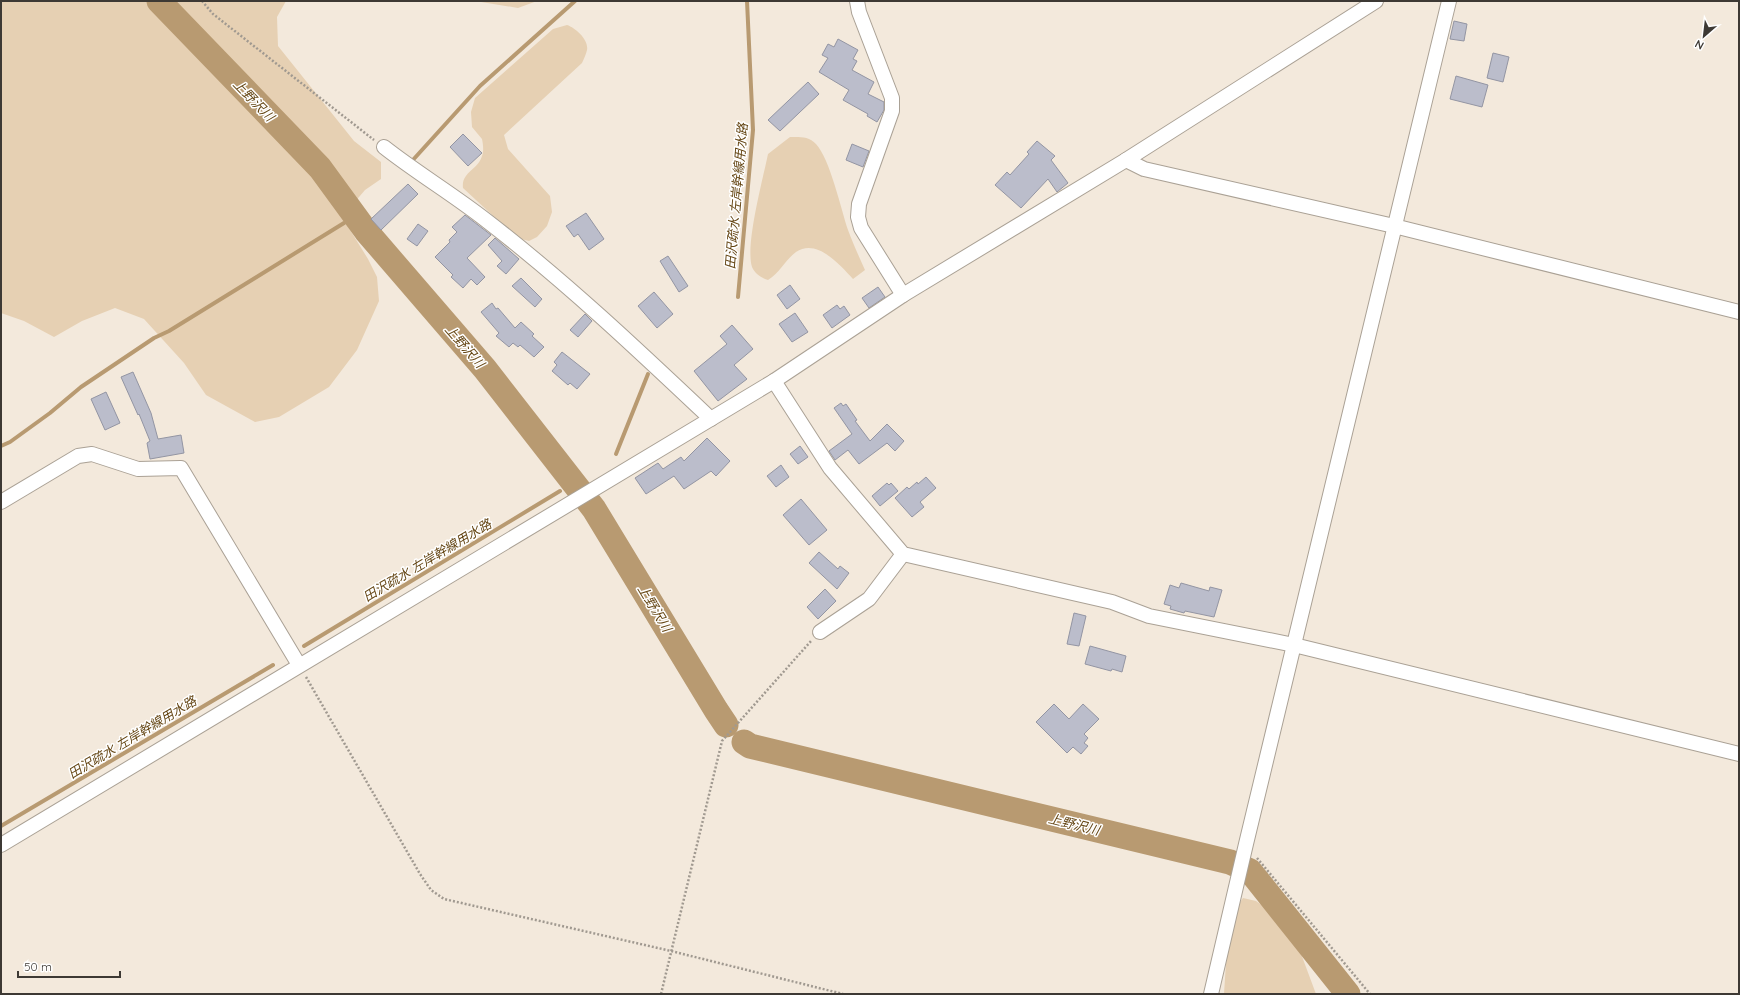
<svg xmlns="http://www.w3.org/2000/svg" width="1740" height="995" font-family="Quicksand,'Noto Sans JP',sans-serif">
<rect width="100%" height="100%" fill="#f3e9dc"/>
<g fill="#e6d0b3">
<path d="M1,1H286L277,17L278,46L354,141L381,162V179L365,190L342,217L368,259L377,277L379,301L357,350L329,387L279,417L255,422L206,395L184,363L144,319L115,308L82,321L54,337L24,321L1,313Z"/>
<path d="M475,1H537L518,8Z"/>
<path d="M567,25C576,28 589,40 587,50C586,54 584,59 582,63L504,135L508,149L550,196L552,212L547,226L537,237L529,241L517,238L463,188C461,172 478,170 482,156C484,151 483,144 482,139L472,127L471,112L475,98L553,29Z"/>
<path d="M790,137C799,137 809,136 816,144C830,159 841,209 848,230C853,243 859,257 865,270L853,279C840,265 817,238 796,252C785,260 780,273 768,280C762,278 755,274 752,267C745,245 763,179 768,154Z"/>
<path d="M1243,898L1256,901L1263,906L1273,914L1297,943L1316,994H1224C1226,968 1227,917 1243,898Z"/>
</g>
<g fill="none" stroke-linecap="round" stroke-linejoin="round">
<g stroke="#b89a71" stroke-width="4">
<path d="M412,161L480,86L575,1"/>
<path d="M738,297L753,130L747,1"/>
<path d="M1,446L10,442L50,413L81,387L154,338L169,331L344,223"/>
<path d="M616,454L648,374"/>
<path d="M304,646L560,491"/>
<path d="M1,826L273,665"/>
</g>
<g stroke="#b89a71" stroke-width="25">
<path d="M159,1L320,168L366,231L485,369L594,509L716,710L726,725"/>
<path d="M744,742L750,746L1230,862L1250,871L1348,994"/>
</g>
</g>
<g fill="#bbbdcb" stroke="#9395a3">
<path d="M1454,21L1467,24L1464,41L1450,39Z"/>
<path d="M838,39L858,50L853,59L857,61L852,70L874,82L868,94L884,102V110L877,122L867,116L868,114L843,100L849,90L819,72L828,58L822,55L828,44L834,47Z"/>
<path d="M1493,53L1509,57L1503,82L1487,78Z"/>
<path d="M1456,76L1488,85L1482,107L1450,99Z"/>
<path d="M808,82L819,94L780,131L768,120Z"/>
<path d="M463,134L482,153L468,166L450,147Z"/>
<path d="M1037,141L1055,156L1051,160L1068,183L1057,192L1048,179L1021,208L995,185L1007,172L1010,175L1029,154L1027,152Z"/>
<path d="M852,144L869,151L863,167L846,160Z"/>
<path d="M408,184L418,194L381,230L371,219Z"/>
<path d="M586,213L604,239L589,250L578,234L574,237L566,226Z"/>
<path d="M465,215L491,235L467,258L485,277L477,285L471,279L463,288L451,277L453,275L435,257L450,242L449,240L457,232L452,227Z"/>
<path d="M418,224L428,231L417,246L407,239Z"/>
<path d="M495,238L519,259L506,274L497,266L502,261L488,245Z"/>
<path d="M668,256L688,286L679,292L660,261Z"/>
<path d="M521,278L542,299L535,307L512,286Z"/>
<path d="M790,285L800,299L787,309L777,295Z"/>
<path d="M878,287L885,297L869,308L862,298Z"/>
<path d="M654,292L673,314L657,328L638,306Z"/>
<path d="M492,303L496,309L498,308L515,328L521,322L534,334L532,336L544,347L534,357L520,345L518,347L513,343L509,347L496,336L499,333L481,312Z"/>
<path d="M837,305L840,309L844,306L850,315L832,328L823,315Z"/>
<path d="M795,313L808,332L792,342L779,324Z"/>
<path d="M585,314L592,321L578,337L570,330Z"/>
<path d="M732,325L753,349L734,365L747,379L718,401L694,371L727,344L720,336Z"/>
<path d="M562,352L590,374L577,389L570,383L568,385L552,371L557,365L554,362Z"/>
<path d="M133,372L151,413L158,439L181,435L184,453L150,459L147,443L150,441L139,414L138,415L121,377Z"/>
<path d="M106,392L120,423L105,430L91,399Z"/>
<path d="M841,403L843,406L846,404L857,420L855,421L870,441L887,424L904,441L895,451L887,443L859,464L848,450L835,460L829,451L852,434L834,408Z"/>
<path d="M707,438L730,461L716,476L711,471L684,489L674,476L646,494L635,478L658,463L663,469L681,457L684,461Z"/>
<path d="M800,446L808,457L798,464L790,454Z"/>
<path d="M781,465L789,477L776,487L767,476Z"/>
<path d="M926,477L936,488L920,502L924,507L912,517L895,498L907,487L909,489L917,482L918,484Z"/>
<path d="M887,483L889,485L891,483L898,491L880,506L872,496Z"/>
<path d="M801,499L827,530L809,545L783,515Z"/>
<path d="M819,552L838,569L840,566L849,573L837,589L809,563Z"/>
<path d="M1181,583L1209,591L1210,587L1222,590L1214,617L1185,611L1184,613L1170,609L1171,606L1164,604L1170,585L1179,588Z"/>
<path d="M825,589L836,601L818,619L807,607Z"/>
<path d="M1074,613L1086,616L1079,646L1067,644Z"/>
<path d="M1090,646L1126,656L1122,672L1112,669L1111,671L1085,664Z"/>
<path d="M1054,704L1069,719L1083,704L1099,719L1084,734L1088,738L1084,743L1088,746L1081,754L1073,747L1067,753L1036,722Z"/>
</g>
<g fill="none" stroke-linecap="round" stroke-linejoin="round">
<g stroke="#aaa195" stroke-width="16">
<g id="minor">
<path d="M857,1L859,12L892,98V111L859,204L858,217L861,228L903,295"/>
<path d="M384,147C417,173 454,195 487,221C566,282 638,350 711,419"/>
<path d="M1126,160L1144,169L1394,226L1739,312"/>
<path d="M774,381L830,468L903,554L1112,602L1149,616L1294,645L1739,754"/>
<path d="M1,502L78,456L92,454L138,469L181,468L299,665"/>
<path d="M820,632L869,599L903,554"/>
<path d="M1,845L774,381L903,295L1126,160L1376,1"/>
<path d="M1211,994L1246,844L1449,1"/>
</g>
</g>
<g stroke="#a09990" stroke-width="2.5" stroke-dasharray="2 2" stroke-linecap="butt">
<path d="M202,1L213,14L374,140"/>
<path d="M306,677L420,874L431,890L444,899L671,951L843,994"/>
<path d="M1257,858L1370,994"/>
<path d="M661,994L722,741L811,641"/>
</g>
<use href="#minor" stroke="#fff" stroke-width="14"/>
</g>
<g text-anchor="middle" stroke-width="3" stroke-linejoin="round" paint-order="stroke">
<g font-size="13" font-style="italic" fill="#654614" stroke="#fff">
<text transform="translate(254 100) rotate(46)" y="5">上野沢川</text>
<text transform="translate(736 196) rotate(-85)" y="5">田沢疏水 左岸幹線用水路</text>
<text transform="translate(465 346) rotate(49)" y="5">上野沢川</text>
<text transform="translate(427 560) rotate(-31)" y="5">田沢疏水 左岸幹線用水路</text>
<text transform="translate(655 608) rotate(59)" y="5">上野沢川</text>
<text transform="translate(132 737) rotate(-31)" y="5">田沢疏水 左岸幹線用水路</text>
<text transform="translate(1074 824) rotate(14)" y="5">上野沢川</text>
</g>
</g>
<rect width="1740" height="995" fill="none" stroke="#3d3934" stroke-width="4"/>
<g transform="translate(1704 36) rotate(208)" stroke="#ffffff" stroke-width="3" paint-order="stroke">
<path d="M0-3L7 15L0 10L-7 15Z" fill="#3d3934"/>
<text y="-6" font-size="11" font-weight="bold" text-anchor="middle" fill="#3d3934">N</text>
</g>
<path d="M18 971v6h102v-6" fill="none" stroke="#3d3934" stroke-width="2"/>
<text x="24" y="971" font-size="12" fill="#3d3934" stroke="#ffffff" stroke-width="3" paint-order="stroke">50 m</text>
</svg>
